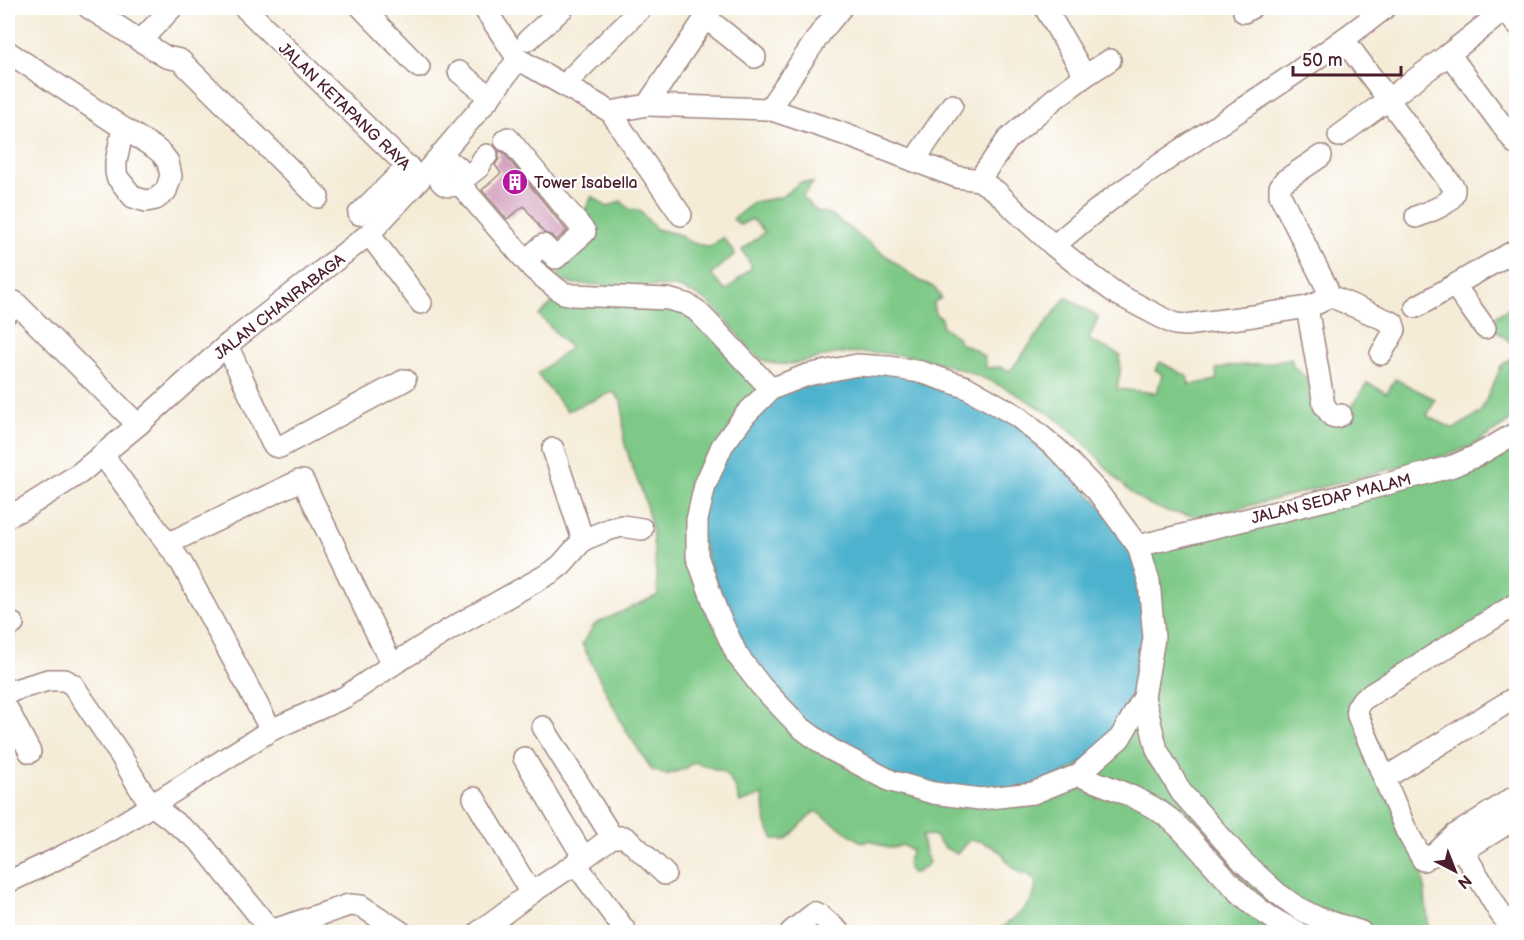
<svg xmlns="http://www.w3.org/2000/svg" width="1524" height="940" font-family="'Balsamiq Sans',sans-serif">
<rect width="100%" height="100%" fill="#fff"/>
<filter id="ink" filterUnits="userSpaceOnUse"><feTurbulence type="fractalNoise" baseFrequency=".0167" numOctaves="2"/><feDisplacementMap in="SourceGraphic" scale="12" xChannelSelector="R" yChannelSelector="G"/><feConvolveMatrix kernelMatrix="1 2 1 2 8 2 1 2 1" color-interpolation-filters="sRGB"/></filter>
<filter id="wash" filterUnits="userSpaceOnUse"><feTurbulence type="fractalNoise" baseFrequency=".008" numOctaves="4" result="noise"/><feDisplacementMap in="SourceGraphic" scale="24" xChannelSelector="R" yChannelSelector="G"/><feGaussianBlur stdDeviation="1.35" result="paint"/><feColorMatrix in="noise" values="0 0 0 0 0 0 0 0 0 0 0 0 0 0 0 0 0 1.4 0 .05"/><feComposite in="paint" operator="in"/></filter>
<g filter="url(#wash)">
<rect width="100%" height="100%" fill="#f5ecd8"/>
<g fill="#7ec987" stroke="#647459" stroke-width="1.5">
<path d="M801,182L813,183L802,197L817,211L830,214L920,281C931,285 936,287 941,298L933,303L935,314L942,318V326L957,337L960,343L975,350L984,357L986,368L1000,367L1010,371L1066,297L1098,317L1089,340L1120,355V372L1117,389L1157,393L1162,374L1155,370L1160,362L1187,376L1189,385L1217,380L1216,369L1231,366L1264,364L1291,358L1293,366L1309,380L1344,419L1367,383L1387,393L1395,379L1435,399L1427,416L1454,429L1480,413L1502,365L1516,354V417L1472,446L1450,454L1210,516C1185,517 1153,511 1133,494C1115,480 1102,461 1086,445C1070,428 1052,414 1032,403C977,369 911,349 846,353C820,354 791,371 765,361C754,356 747,346 739,336C719,311 708,297 676,287L573,284L564,281L557,276L596,235L582,217L592,196L607,207L621,201L629,209L639,210L656,229L677,234L690,242L710,247L723,237L735,254L711,275L726,291L752,267L742,250L765,232L752,219L740,225L733,219L754,202L781,197Z"/>
<path d="M563,293L668,299L771,389L1138,546L1354,493L1516,433V604L1362,700L1421,858L1429,932H1003L1000,929C1016,915 1040,903 1035,879L1027,874H1021L1007,861L1002,853L991,846L980,841L969,840L957,854L945,848L933,835L922,836L924,849L929,863L916,873H911L907,863L912,850L902,845C888,851 884,847 871,840L863,843L815,811L786,840L774,839L766,824L763,795L740,803L735,787L724,772L694,762L684,769L666,775L652,770L625,729L582,644L595,624L658,595L652,528L643,494L632,467L624,441L623,415L621,401L613,392L567,411L537,374L570,348L539,315Z"/>
<path d="M1516,304V347L1486,322Z"/>
</g>
<path fill="#4eb2cd" stroke="#4c687c" stroke-width="1.5" d="M879,366L1017,416L1138,546L1154,638L1120,738L1033,793H933L830,749L737,655L697,520L705,485L771,389Z"/>
<g id="blocks">
<path fill="#d4a3c0" d="M499,151L503,152L567,231L556,240L552,236L544,233L524,206L507,219L482,190L501,173L495,165L499,159Z"/>
</g>
</g>
<g filter="url(#ink)">
<use href="#blocks" fill-opacity="0" stroke="#a08682" stroke-width="1.5"/>
<g fill="none" stroke-linecap="round" stroke-linejoin="round">
<g stroke="#a08682" stroke-width="24">
<g id="minor">
<path d="M89,8L166,57L180,60L318,197"/>
<path d="M245,8L420,179"/>
<path d="M362,8L419,67"/>
<path d="M484,8L518,59L611,112L647,105L712,8"/>
<path d="M1505,9L1516,24"/>
<path d="M1047,11L1085,76"/>
<path d="M1244,12L1251,8"/>
<path d="M706,18L755,57"/>
<path d="M528,40L563,8"/>
<path d="M1344,40L1454,188C1455,205 1429,211 1416,217"/>
<path d="M140,41L172,8"/>
<path d="M8,52L123,128L155,148L162,154L168,162L171,176L166,191L156,199L146,201L133,197L117,177L116,171V162L123,128"/>
<path d="M1449,54L1516,144"/>
<path d="M459,72L490,97"/>
<path d="M572,77L641,8"/>
<path d="M647,105L769,109L841,133L957,177L979,180L997,192L1018,213L1054,246L1092,276L1117,294L1168,321L1175,324L1186,325L1253,316L1307,307L1320,302L1328,295L1327,288L1280,195V187L1284,181L1321,156"/>
<path d="M769,109L822,31L841,8"/>
<path d="M611,112L635,149L681,215"/>
<path d="M1339,136L1449,54L1507,8"/>
<path d="M505,140L508,138L585,232L556,258L543,245L526,260"/>
<path d="M914,161L952,105"/>
<circle cx="450" cy="175" r="11"/>
<path d="M979,180L1008,139L1054,99L1085,76L1110,60"/>
<path d="M458,182L533,269L556,288L563,293L573,295L668,299L686,304L696,310L707,321L771,389"/>
<path d="M459,183L479,167L483,159L487,155"/>
<path d="M359,214L408,166"/>
<path d="M369,234L421,303"/>
<path d="M1054,246C1075,228 1096,210 1118,194C1206,130 1299,75 1385,8"/>
<path d="M1455,286L1485,328"/>
<path d="M1328,295L1393,323L1395,330L1381,354"/>
<path d="M1307,307L1324,405L1332,416L1336,417L1341,415"/>
<path d="M1416,307L1516,250"/>
<path d="M8,312L15,302L138,425"/>
<path d="M227,345L272,443L275,446L280,447L405,380"/>
<path d="M857,365L888,367L921,372L966,387L1017,416L1057,449L1097,491L1138,546L1149,581L1154,638L1144,697L1120,738L1078,775L1033,793L980,799L933,793L891,781L830,749L800,727L761,686L737,655L717,612L697,556V520L705,485L722,446L746,414L771,389L807,375Z"/>
<path d="M553,449L583,540"/>
<path d="M103,455L182,564L271,730"/>
<path d="M8,516L25,508L80,473L138,425L227,345L369,234L420,179L490,97L518,59"/>
<path d="M167,544L299,481H303L392,665"/>
<path d="M1138,546L1354,493L1453,466L1478,455L1516,433"/>
<path d="M1516,604L1362,700L1357,708L1358,716L1406,830L1419,853L1423,860L1435,854L1455,835L1516,796"/>
<path d="M8,627L13,624"/>
<path d="M8,692L48,680H65L73,685L121,756L139,787L152,805L271,730L345,697L392,665L452,628L552,572L561,565L583,540L610,529L622,526L642,529"/>
<path d="M1144,697L1157,750L1181,792L1243,862L1277,893L1298,908L1318,918L1361,932"/>
<path d="M8,710L30,752"/>
<path d="M524,758L584,858"/>
<path d="M1078,775C1108,787 1143,798 1169,818C1198,843 1219,876 1248,900C1263,913 1280,924 1298,932"/>
<path d="M1385,778L1516,697"/>
<path d="M474,798L531,893"/>
<path d="M1455,835L1463,851L1500,913L1510,926L1516,925"/>
<path d="M612,837H624L631,842L665,874"/>
<path d="M1451,852L1463,851L1516,818"/>
<path d="M575,863L626,932"/>
<path d="M8,882C58,859 105,836 152,805L200,842L271,931L349,905L361,906L401,932"/>
<path d="M479,932L531,893L584,858L612,837L543,727"/>
<path d="M791,932L815,913L821,916L839,932"/>
</g>
</g>
<use href="#minor" stroke="#fff" stroke-width="21"/>
</g>
</g>
<defs>
<g id="building-disc" transform="scale(1.35)"><circle r="9.5" fill="#b5179e" stroke="#fff"/><path d="M-4-6H4V6H1V3H-1V6H-4ZM-2.5-4.3h1.7v1.8h-1.7ZM.8-4.3h1.7v1.8H.8ZM-2.5-1h1.7V.8h-1.7ZM.8-1h1.7V.8H.8Z" fill="#fff"/></g>
</defs>
<g fill-rule="evenodd">
<use href="#building-disc" x="515" y="182"/>
</g>
<g text-anchor="middle" stroke-width="4.5" stroke-linejoin="round" paint-order="stroke">
<g font-size="16" fill="#4a1f2b" stroke="#fff">
<text transform="translate(345 106) rotate(44)" y="6">JALAN KETAPANG RAYA</text>
<text transform="translate(279 306) rotate(-38)" y="6">JALAN CHANRABAGA</text>
<text transform="translate(1331 498) rotate(-14)" y="6">JALAN SEDAP MALAM</text>
</g>
<g font-size="16" fill="#4a1f2b" stroke="#fff" text-anchor="start">
<text x="534" y="188">Tower Isabella</text>
</g>
</g>
<rect width="1524" height="940" fill="none" stroke="#fff" stroke-width="30"/>
<g transform="translate(1455 871) rotate(138)" stroke="#ffffff" stroke-width="4.5" paint-order="stroke">
<path d="M0-4.5L10 22L0 15L-10 22Z" fill="#4a1f2b"/>
<text y="-9" font-size="16" font-weight="bold" text-anchor="middle" fill="#4a1f2b">N</text>
</g>
<path d="M1293 66v9h108v-9" fill="none" stroke="#4a1f2b" stroke-width="3"/>
<text x="1302" y="66" font-size="18" fill="#4a1f2b" stroke="#ffffff" stroke-width="4.5" paint-order="stroke">50 m</text>
</svg>
